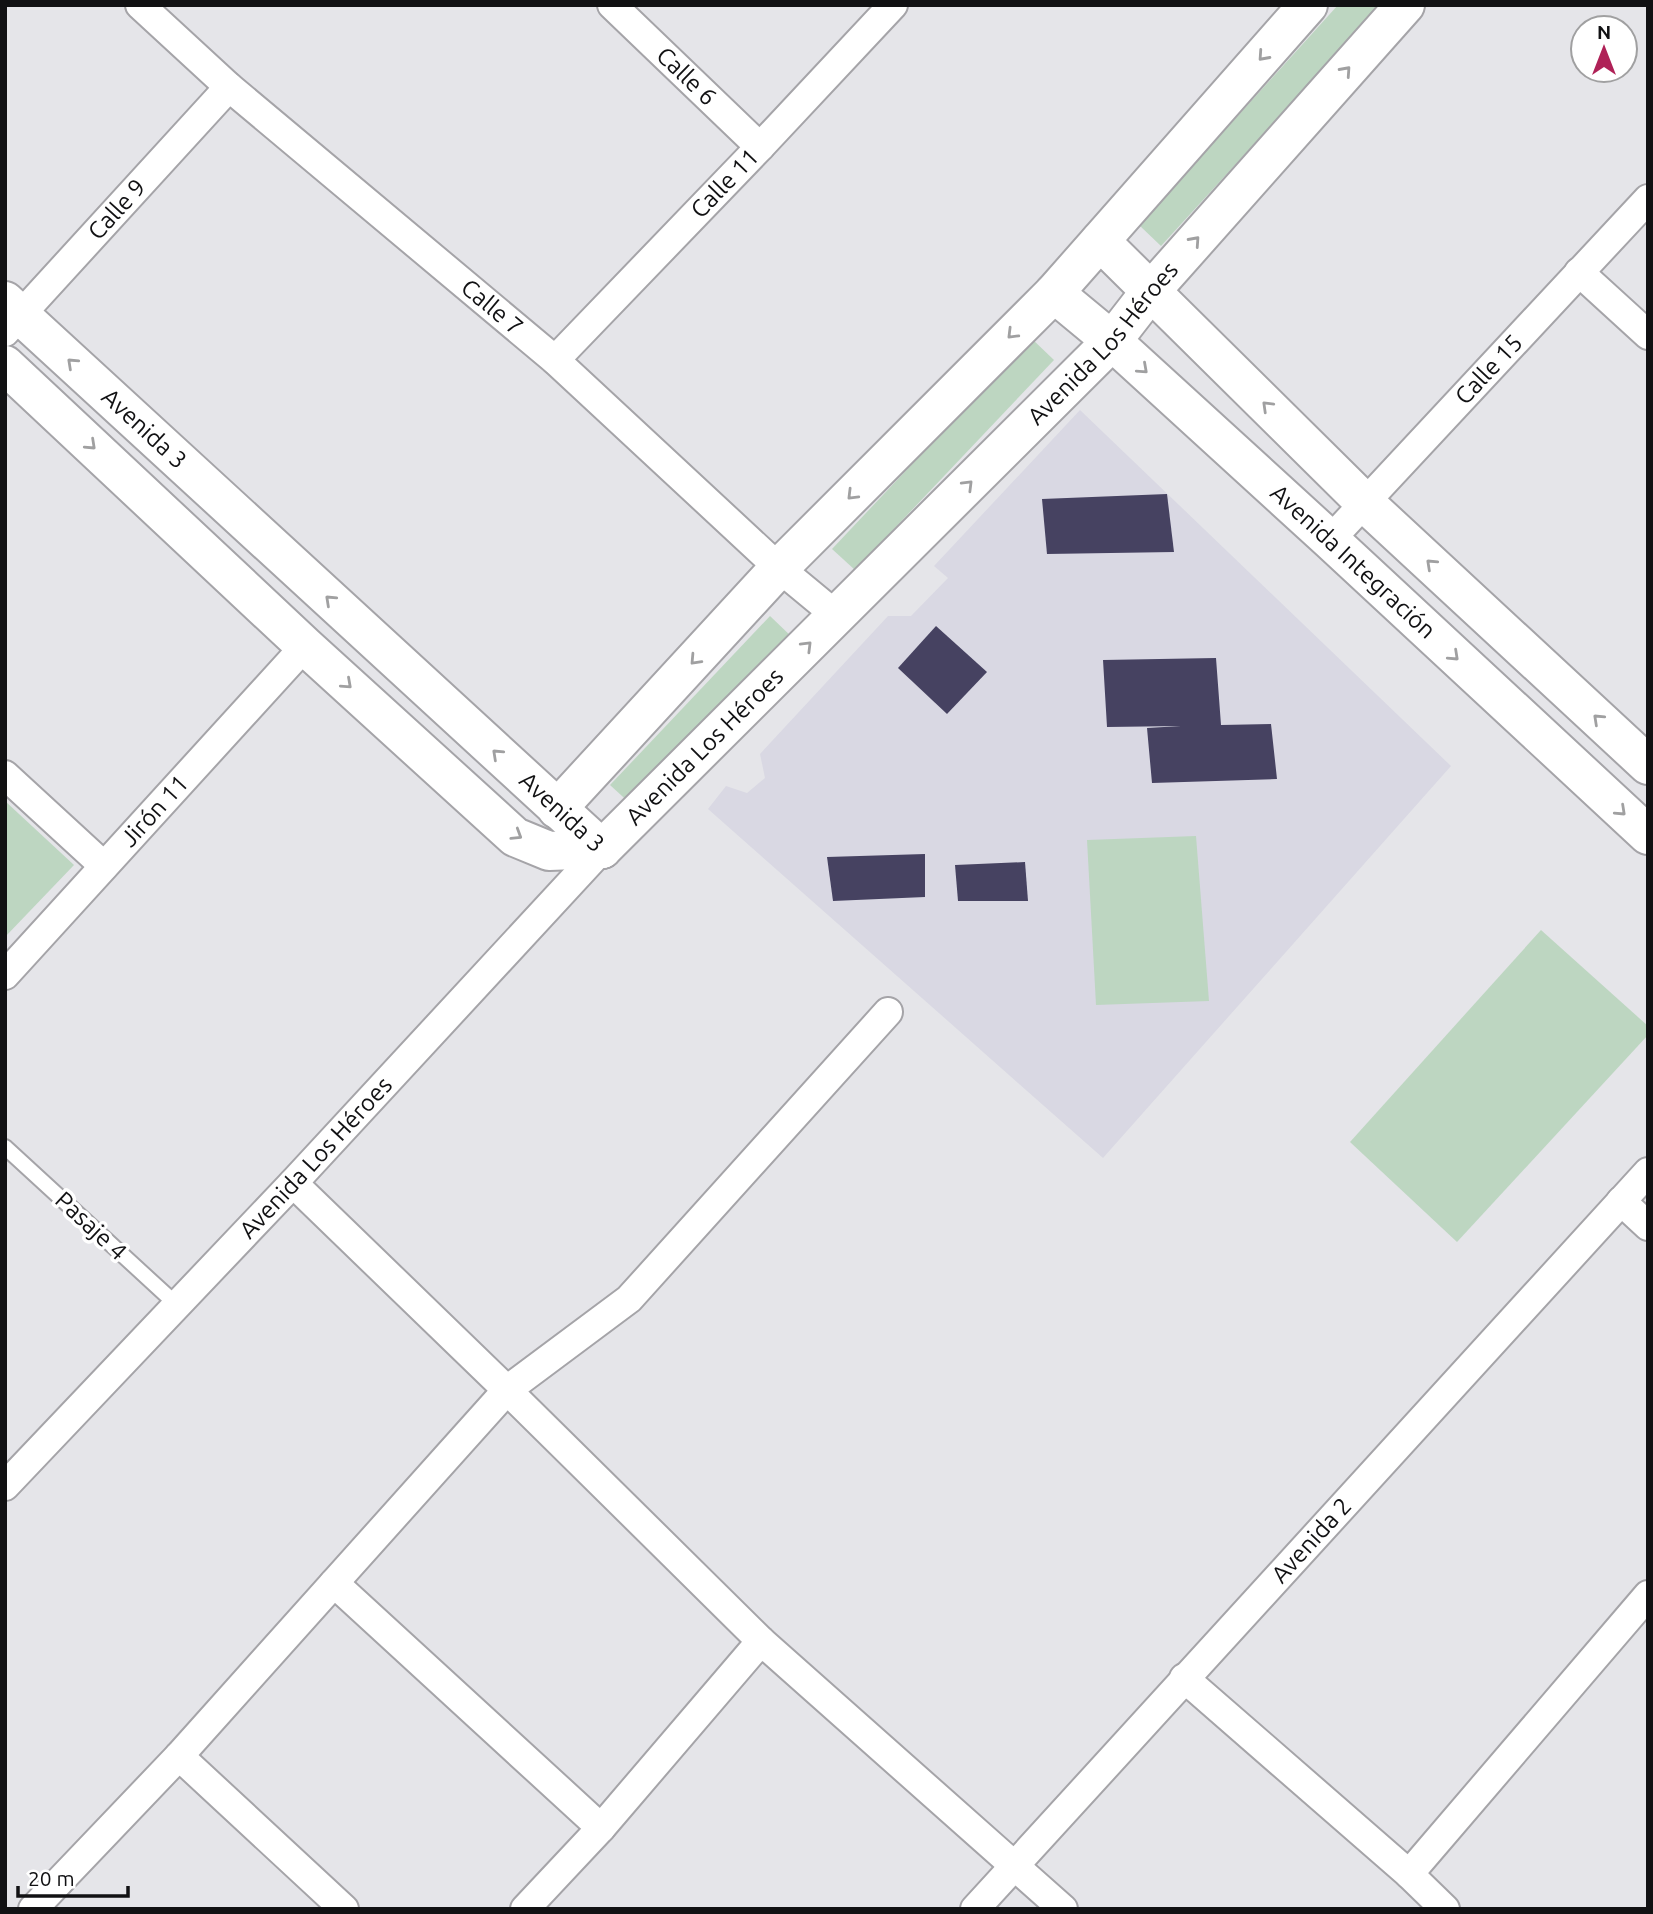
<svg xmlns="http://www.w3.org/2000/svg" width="1653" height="1914" font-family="Ubuntu,sans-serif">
<rect width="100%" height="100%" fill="#e5e5e9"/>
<path fill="#d9d8e3" d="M1080,410L1451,766L1103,1158L708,809L726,786L747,793L765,778L760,754L888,616H911L948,578L934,566Z"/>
<g fill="#bdd6c1">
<path d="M1338,5H1381L1161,246L1139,225Z"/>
<path d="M1031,338L1054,360L855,570L832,549Z"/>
<path d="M770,616L794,639L634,807L610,785Z"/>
<path d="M5,801L74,865L5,937Z"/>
<path d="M1196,836L1209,1001L1096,1005L1087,840Z"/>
<path d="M1541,930L1648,1026V1035L1457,1242L1350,1142Z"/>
</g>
<g fill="#464261">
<path d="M1167,494L1174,552L1047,554L1042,499Z"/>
<path d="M936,626L987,672L947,714L898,668Z"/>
<path d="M1216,658L1221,725L1271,724L1277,779L1152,783L1147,728L1181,726L1107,727L1103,660Z"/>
<path d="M925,854V897L833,901L827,857Z"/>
<path d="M1025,862L1028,901H958L955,865Z"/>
</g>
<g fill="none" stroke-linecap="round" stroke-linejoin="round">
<g stroke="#a5a4a8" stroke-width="18">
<path id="lane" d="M5,1147L176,1304"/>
</g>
<g stroke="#a5a4a8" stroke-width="32">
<g id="street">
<path id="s1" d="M140,5L229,87L555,360L779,568L837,616"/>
<path id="s2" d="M612,5L760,147"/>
<path d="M1579,272L1648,335"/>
<path id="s3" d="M5,332L229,87"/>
<path id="s4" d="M555,360L760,147L893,5"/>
<path id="s5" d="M1330,540L1648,199"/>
<path d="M5,775L104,866"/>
<path id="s6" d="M5,975L305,646"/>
<path d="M293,1183L507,1390L761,1641L1063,1909"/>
<path d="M1621,1201L1648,1226"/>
<path id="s7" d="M5,1486L293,1183L602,849"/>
<path d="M334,1583L601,1828"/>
<path d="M1184,1678L1409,1874L1445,1909"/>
<path d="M179,1756L344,1909"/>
<path d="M1409,1874L1648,1595"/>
<path d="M33,1909L179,1756L507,1390L629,1299L888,1012"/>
<path d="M525,1909L601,1828L761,1641"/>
<path id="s8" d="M975,1909L1648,1172"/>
</g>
</g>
<g stroke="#a5a4a8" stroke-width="42">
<g id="secondary">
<path d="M1100,241L1365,503L1648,765"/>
<path id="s9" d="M1054,293L1112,341L1330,540L1648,835"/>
<path id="s10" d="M5,301L602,849"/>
<path d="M5,365L305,646L515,837L549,851L602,849"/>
<path d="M557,809L779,568L1054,293L1308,5"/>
<path id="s11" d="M602,849L1112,341L1150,292L1405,5"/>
</g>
</g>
<use href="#lane" stroke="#fff" stroke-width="14"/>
<use href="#street" stroke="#fff" stroke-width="28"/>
<use href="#secondary" stroke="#fff" stroke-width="38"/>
</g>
<defs><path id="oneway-chevron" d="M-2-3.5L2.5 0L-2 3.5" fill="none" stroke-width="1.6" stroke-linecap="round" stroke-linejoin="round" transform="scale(1.75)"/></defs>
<g stroke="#a0a0a1">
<use href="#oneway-chevron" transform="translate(1263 56) rotate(132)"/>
<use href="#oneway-chevron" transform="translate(1346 71) rotate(-48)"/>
<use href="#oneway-chevron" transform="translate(1195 241) rotate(-48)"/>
<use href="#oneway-chevron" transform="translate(1012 334) rotate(135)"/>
<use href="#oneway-chevron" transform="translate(72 363) rotate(-137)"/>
<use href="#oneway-chevron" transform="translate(1143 369) rotate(42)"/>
<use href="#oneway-chevron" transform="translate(1267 406) rotate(-136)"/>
<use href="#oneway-chevron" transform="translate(91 445) rotate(43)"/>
<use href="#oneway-chevron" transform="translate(968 485) rotate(-45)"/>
<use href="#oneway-chevron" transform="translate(852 495) rotate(135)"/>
<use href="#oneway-chevron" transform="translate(1431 564) rotate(-137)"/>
<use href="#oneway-chevron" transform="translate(330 600) rotate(-137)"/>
<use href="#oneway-chevron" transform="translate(807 646) rotate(-45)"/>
<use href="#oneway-chevron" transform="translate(1454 656) rotate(43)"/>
<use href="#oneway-chevron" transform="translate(695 660) rotate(133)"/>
<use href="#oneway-chevron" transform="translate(347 684) rotate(42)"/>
<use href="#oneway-chevron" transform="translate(1598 719) rotate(-137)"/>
<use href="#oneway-chevron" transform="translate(497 754) rotate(-137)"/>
<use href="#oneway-chevron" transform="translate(1621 811) rotate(43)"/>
<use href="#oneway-chevron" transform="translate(517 835) rotate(32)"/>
</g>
<g text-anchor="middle" stroke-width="7" stroke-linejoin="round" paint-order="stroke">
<g font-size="24" fill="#111113" stroke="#fff">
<text dy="8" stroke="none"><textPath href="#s2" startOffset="103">Calle 6</textPath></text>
<text dy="8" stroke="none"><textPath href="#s4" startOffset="245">Calle 11</textPath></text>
<text dy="8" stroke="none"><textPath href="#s3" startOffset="166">Calle 9</textPath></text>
<text dy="8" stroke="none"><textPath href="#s1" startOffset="464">Calle 7</textPath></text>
<text dy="8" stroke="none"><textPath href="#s11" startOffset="712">Avenida Los Héroes</textPath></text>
<text dy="8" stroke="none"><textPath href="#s5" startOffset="233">Calle 15</textPath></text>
<text dy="8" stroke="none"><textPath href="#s10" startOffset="189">Avenida 3</textPath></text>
<text dy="8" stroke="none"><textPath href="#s9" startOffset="402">Avenida Integración</textPath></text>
<text dy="8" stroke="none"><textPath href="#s11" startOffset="145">Avenida Los Héroes</textPath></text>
<text dy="8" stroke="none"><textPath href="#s10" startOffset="756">Avenida 3</textPath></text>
<text dy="8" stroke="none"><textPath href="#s6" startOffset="222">Jirón 11</textPath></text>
<text dy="8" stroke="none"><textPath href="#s7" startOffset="452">Avenida Los Héroes</textPath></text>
<text transform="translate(91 1226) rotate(43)" y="8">Pasaje 4</text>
<text dy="8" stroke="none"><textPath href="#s8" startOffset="499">Avenida 2</textPath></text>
</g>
</g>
<rect width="1653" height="1914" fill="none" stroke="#111113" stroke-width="14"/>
<g transform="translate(1604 49)"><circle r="33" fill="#ffffff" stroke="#a0a0a1" stroke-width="2"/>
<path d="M0-5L12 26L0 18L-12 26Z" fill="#af2157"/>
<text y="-10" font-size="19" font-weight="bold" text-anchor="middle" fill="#111113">N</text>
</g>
<path d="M18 1886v10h110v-10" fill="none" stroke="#111113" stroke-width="3.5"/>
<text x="28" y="1886" font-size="21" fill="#111113" stroke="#ffffff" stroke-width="5" paint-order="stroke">20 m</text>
</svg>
